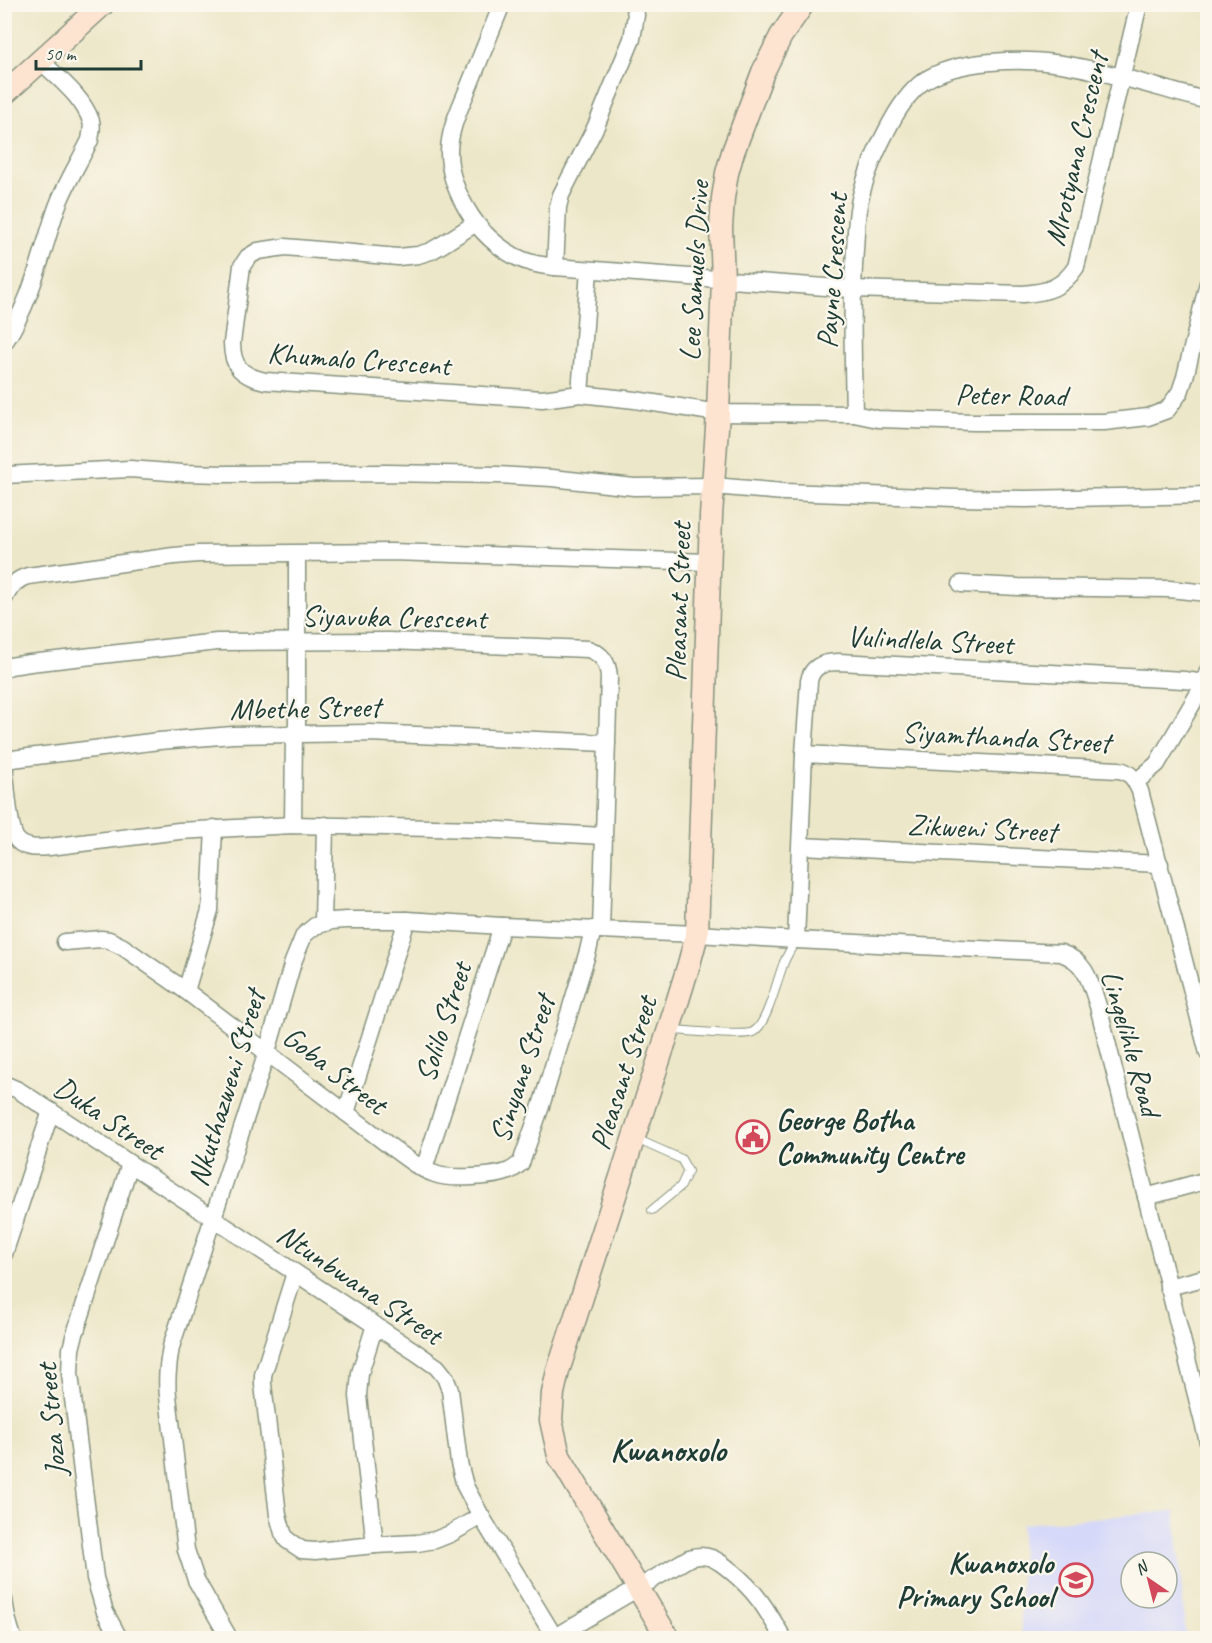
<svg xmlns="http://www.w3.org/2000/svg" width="1212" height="1643" font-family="Caveat,sans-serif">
<rect width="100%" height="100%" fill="#fbf7ec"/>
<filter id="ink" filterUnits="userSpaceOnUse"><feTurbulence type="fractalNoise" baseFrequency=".0167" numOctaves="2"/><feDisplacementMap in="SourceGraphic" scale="12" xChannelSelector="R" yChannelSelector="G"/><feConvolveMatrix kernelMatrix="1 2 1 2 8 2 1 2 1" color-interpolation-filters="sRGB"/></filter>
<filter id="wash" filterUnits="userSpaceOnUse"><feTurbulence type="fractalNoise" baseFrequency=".008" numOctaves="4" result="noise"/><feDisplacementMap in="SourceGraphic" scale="24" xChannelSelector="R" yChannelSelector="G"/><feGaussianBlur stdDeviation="1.35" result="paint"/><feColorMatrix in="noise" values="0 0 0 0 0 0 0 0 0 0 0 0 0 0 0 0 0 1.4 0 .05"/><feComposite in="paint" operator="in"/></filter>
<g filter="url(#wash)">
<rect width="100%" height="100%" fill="#ede7c9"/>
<path fill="#d5d8f9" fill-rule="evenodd" d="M1175,1511L1186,1638H1021V1524ZM1131,1562H1167V1598H1131Z"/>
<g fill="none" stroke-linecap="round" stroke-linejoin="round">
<path stroke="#48b5c4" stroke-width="4.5" d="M4,10L10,4"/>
</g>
</g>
<g filter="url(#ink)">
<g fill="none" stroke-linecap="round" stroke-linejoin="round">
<g stroke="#86927e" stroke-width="10">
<g id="lane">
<path d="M669,1030C684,1030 743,1037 753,1032C767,1025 777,980 783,965C786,956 791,949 796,940"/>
<path d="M634,1138L681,1159L688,1171L681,1186L652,1210"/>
</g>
</g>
<g stroke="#86927e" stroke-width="19">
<g id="street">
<path d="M502,4C491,32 480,59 469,86C461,106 449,129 449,152C449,176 458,196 471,216C484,236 508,257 532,263C539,265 547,266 555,267L852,289L1023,294C1048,292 1062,288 1076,267L1139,4"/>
<path d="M476,223L443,244L431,251L418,255L398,257L285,247L258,251L248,257L242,266L232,343C232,367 242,376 265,381L542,399L580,394L635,400L718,413L854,414L878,419L974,422H1104L1148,417L1167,410L1180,392L1185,377L1208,283"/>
<path d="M555,267L558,207L561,195L596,126L632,39L636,15L634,4"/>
<path d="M4,343C31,303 41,255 56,210C64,186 79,163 90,140C91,133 93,127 91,121C83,97 58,78 41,61"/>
<path d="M580,394L589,270"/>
<path d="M854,414C853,359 851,304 855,250C856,235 856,219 859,204C864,179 874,155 886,132C895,114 907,93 924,81C957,59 1023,58 1062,64C1111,72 1159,88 1208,101"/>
<path d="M4,475L130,469L182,473L225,474L387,473L497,475L552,478L634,487L713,486L784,492L955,498L1025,499L1208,495"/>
<path d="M297,554V734"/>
<path d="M961,584L1018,587L1169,589L1208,593"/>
<path d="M4,599C10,587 16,579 28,576L174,556L198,554L391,552L709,562"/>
<path d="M4,669L10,666L30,663L217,642L389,641L588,649C602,654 608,662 609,677L601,930"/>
<path d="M804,754L1119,770C1131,772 1135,780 1140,791L1208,1053"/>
<path d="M4,760L159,741L233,735L369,733L607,743"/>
<path d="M4,762C6,777 8,832 18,841C26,849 38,848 49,847L179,831L293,825L480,829L603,836"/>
<path d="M1136,782L1157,764L1204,684L1208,671"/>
<path d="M293,825L294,734"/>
<path d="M801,846L1160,864"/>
<path d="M323,923L325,825"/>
<path d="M796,940L804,754L809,681C812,665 825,662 839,662L1184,680C1192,681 1202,681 1208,688"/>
<path d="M65,942L101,939L109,940L123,947L186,991L391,1147C405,1157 419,1169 435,1174C450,1180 495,1177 509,1171C514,1169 517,1166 521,1163L541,1106L588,951L593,929"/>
<path d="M186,991L210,910L214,828"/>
<path d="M4,1084L18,1090L32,1099L414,1351L437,1367L445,1377L450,1390L459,1463L465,1486L481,1516L555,1638"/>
<path d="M346,1113L407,920"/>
<path d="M424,1169L502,926"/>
<path d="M1146,1197L1208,1180"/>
<path d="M4,1254L51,1111"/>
<path d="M295,1273L263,1375V1384L278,1515L283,1533L287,1540L302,1550L315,1551L375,1545L417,1543L435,1540L450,1534L481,1516"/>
<path d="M1168,1287L1208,1277"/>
<path d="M375,1325L360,1373L358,1396L375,1545"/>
<path d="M4,1600L7,1618L13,1638"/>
<path d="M119,1638L105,1612L95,1578L70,1374L71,1349L74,1337L130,1164"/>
<path d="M229,1638L196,1580L186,1550L168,1396C166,1378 168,1364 171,1347L267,1052L293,962L304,935L315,926L332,921L347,920H407L502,926L697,934L796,940L1061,953C1087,962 1090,982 1098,1006L1208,1442"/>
<path d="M553,1638L689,1558C707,1552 718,1560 731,1571C757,1592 767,1610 783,1638"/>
</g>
</g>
<g stroke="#86927e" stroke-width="25">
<g id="secondary">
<path d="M4,94L103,4"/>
<path d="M668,1638L559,1456L551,1420L553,1393L558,1371L669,1029L689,964L697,934L711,516L718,413L723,279L721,228L723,198L727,173L733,152L763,72L781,36L803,4"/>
</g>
</g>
<use href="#lane" stroke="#fff" stroke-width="8"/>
<use href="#street" stroke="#fff" stroke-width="16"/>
<use href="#secondary" stroke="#fde4d1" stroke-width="22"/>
</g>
</g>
<defs>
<g id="civic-ring" transform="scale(1.725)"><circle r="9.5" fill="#fbf7ec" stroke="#d1495b" stroke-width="1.5"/><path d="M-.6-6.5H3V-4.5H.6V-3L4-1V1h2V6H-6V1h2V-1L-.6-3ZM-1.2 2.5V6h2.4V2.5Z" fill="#d1495b"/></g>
<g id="school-ring" transform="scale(1.725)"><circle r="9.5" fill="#fbf7ec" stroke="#d1495b" stroke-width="1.5"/><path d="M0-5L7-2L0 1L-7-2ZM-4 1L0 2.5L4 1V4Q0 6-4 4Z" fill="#d1495b"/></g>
</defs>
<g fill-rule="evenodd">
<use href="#civic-ring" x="753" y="1137"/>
<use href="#school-ring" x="1076" y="1580"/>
</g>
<g text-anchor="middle" stroke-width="4.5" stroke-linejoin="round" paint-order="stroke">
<g font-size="30" fill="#1f3d34" stroke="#fbf7ec">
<text transform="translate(1076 149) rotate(-77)" y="10">Mrotyana Crescent</text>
<text transform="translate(694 271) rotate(-87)" y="10">Lee Samuels Drive</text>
<text transform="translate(832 271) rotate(-86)" y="10">Payne Crescent</text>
<text transform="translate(359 359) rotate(4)" y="10">Khumalo Crescent</text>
<text transform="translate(1011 395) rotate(1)" y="10">Peter Road</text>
<text transform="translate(678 602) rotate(-88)" y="10">Pleasant Street</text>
<text transform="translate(394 617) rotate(1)" y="10">Siyavuka Crescent</text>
<text transform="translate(930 640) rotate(3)" y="10">Vulindlela Street</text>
<text transform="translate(305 708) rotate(-1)" y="10">Mbethe Street</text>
<text transform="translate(1006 737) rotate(3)" y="10">Siyamthanda Street</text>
<text transform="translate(982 828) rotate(3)" y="10">Zikweni Street</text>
<text transform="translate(443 1022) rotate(-72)" y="10">Solilo Street</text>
<text transform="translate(1131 1043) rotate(74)" y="10">Lingelihle Road</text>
<text transform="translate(522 1069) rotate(-72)" y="10">Sinyane Street</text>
<text transform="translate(335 1070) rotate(38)" y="10">Goba Street</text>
<text transform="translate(623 1073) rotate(-72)" y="10">Pleasant Street</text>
<text transform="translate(226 1088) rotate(-73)" y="10">Nkuthazweni Street</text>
<text transform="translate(109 1118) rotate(34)" y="10">Duka Street</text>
<text transform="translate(360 1284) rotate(34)" y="10">Ntunbwana Street</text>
<text transform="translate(51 1420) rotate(-95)" y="10">Joza Street</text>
</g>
<g font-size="30" font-weight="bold" fill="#1f3d34" stroke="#fbf7ec" text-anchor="start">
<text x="776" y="1130">George Botha<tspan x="776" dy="34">Community Centre</tspan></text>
<text x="1053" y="1573" text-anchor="end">Kwanoxolo<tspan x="1053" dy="34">Primary School</tspan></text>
</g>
<g font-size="33" font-weight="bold" fill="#1f3d34" stroke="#fbf7ec">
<text x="668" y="1461">Kwanoxolo</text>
</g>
</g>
<rect width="1212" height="1643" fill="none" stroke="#fbf7ec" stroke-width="24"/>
<g transform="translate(1149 1580) rotate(325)"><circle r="28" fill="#fbf7ec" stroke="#a3ada2" stroke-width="1.5"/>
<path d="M0-4.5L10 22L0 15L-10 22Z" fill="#d1495b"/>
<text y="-9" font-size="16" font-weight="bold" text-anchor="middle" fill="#1f3d34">N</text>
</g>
<path d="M36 60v9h105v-9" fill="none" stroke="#1f3d34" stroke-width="3"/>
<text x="45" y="60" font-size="18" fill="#1f3d34" stroke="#fbf7ec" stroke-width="4.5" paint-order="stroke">50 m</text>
</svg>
